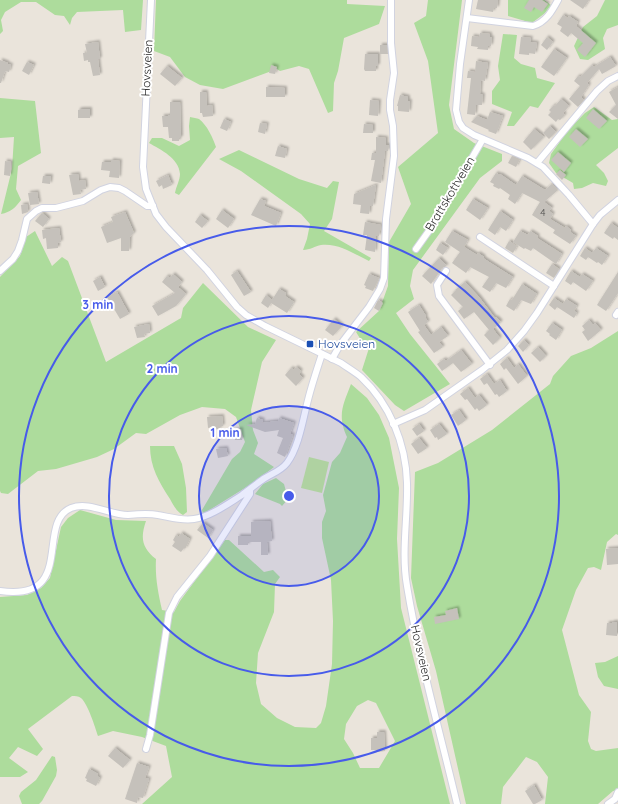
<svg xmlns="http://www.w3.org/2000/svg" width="618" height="804" font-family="Quicksand,sans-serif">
<defs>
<filter id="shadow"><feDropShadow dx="2" dy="-2" stdDeviation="1" flood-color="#0004"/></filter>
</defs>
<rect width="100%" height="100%" fill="#eae4db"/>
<g fill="#addc9c" fill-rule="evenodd">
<path d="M0,0H143L141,30L125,32L123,10L77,12L72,18L70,25L64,16L55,15L36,2H21L5,12L1,20L3,31L0,34Z"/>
<path d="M156,0H347V4L385,6L379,24L344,38L338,71L334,83L333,111L328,113L309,69L299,66L280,71L277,69L223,89L200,85L185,77L170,57L154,51Z"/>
<path d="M428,0H462L449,105L454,129L474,143L502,154V161L480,178L413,270L410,286L414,299L396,313L410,334L450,384L404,411L395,405L362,370L369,348L361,340L356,332L379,311L388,286L389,242L411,204L398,167L438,133L428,61L414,23L426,16Z"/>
<path d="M508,0H544L551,5L545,13L532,23L508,16Z"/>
<path d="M605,0H618V25L607,29L603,38L605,49L588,60L580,59L574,46L583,27L597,16Z"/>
<path d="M503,34L517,35L514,58L521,64L535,68L537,78L555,83L538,108L530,106L514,126H507L512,112L492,104V91L500,80L498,66Z"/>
<path d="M0,98L35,101L41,153L18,166L16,189L21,200C15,208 11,212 1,214L12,169L14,137L0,138Z"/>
<path d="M594,107L612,120L618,119V148L596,165L604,173L608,181L606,186L593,183L582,188L574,189L573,183L556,173L549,163L551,154L569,129L585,113Z"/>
<path d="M190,117C193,118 197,118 199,119C207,125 213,138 216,147L179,195L175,193C176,187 180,180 180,174C179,158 161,150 149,143L152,138H162L179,146L190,140L189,126Z"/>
<path d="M239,150L299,179L327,188L333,181L339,182L332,219L324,231L371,258L369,261C354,254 339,243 321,245C315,246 310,250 303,250L307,239L310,224L301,214L241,171L219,159Z"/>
<path d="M35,231L52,266L62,257L68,261L106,362L181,318L183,308L203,283L248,327L276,340L262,362L251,410L253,430L258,443L254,454L274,467L253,483L203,514L202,510L232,459L240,452L245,442L236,417L225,409L202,407L180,415L146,434L136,433L114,449L97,457L56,469L38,471L8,494L1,493L0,491V277L20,256L26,237Z"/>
<path d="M618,331V535L616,534L607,542L601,570L594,567L588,568L576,590L562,630L579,695L591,712L588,741L591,749L596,751L618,748V790L613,791L598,804H545L548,777L537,762L526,757L503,787L501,804H466L436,671L417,606L411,578L415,472L438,463L492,430L550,384L553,376L571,356L591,348Z"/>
<path d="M351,384L367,398L379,415L389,438L399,488L397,539L401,608L450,804H142L172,777L166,746L142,737L113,731L98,736C95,727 88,704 81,698C78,696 75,696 72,696L28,729L43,749L37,756L18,747L9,758L28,772L20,777H0V597L27,595L41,588L50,578L61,527L68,518L80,510L116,520L146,521C140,538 142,548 156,559C155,577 158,592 162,610L174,612L180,601L225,540H229L264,572L273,570L280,577L275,584L274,612L258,653L256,683L261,704L277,718L295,727L316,728L321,723L326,706L332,664L333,621L331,580L322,538V522L326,511L323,495L332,462L340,453L347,437C337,415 343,405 351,384ZM368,700L376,703L395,741L379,768H360L353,753L344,739L346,724L357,706Z"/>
<path d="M150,446H174L182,464L186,488L187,512L183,515C176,511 174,506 170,499C159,482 150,467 150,446Z"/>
<path d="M276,478L284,484L288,499L282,506L280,504L255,494L263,484Z"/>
<path d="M618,656V689L604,686L598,677L595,663L605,662Z"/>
<path d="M52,756L55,757L57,770L56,776L42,801L39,804H22L19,796L21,792L36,780Z"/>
</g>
<path fill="#bee398" d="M309,457L329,462L322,493L301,488Z"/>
<g fill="#c5c1bb" filter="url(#shadow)">
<path d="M478,0H498L497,8H494L493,12L476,9Z"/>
<path d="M529,0H542L548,4L542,12L534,7L531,12L524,8Z"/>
<path d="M570,0H589L583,9Z"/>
<path d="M563,15L568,18L569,16L578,22L576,26L596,43L585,57L577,50L583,43L571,33L568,37L560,31L562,27L557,24Z"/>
<path d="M480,33L490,34V37L492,38L491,46H488V50L477,49L478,47L471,46L472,36L479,37Z"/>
<path d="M521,37L531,38L530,42L537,43L535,54L529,53V55L519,54Z"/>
<path d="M547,37L553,42L547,50L541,45Z"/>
<path d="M98,42L100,59H98L100,75L93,76L90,62H88V60L84,61L83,53H87L85,44Z"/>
<path d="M380,45H387L388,54H380Z"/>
<path d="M554,49L567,58L554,76L541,67Z"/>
<path d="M365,54H378V66H376V71H365L364,69Z"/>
<path d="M610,57L616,66L602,74L599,69L587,83L589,85L581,97L584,100L578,107L569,99L580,86L574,81L578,76L580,77L592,65L594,67Z"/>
<path d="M0,60L8,63L7,64L11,65L9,72L5,71L1,83H0Z"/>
<path d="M476,61L488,63L485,81L481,80L480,94L483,95L482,105H476L475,115L467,114L471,78H467L468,71L475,72Z"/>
<path d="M27,62L34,65L29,75L22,71Z"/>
<path d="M271,65L277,67L275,74L269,73Z"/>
<path d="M167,66L182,78L175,86L160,74Z"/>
<path d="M266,87L285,88V97H266Z"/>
<path d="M618,87V119L609,112L616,105L609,92Z"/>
<path d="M200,92H206L207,106L212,105L213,116L203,117L202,113H200Z"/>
<path d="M400,95L408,97V101H410L409,112L398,111V106H397Z"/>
<path d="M561,99L569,106L563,113L565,115L560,120L558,119L556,122L548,115L551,112L549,110L554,105L555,106Z"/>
<path d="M370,100L379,101L378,116L369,115Z"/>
<path d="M170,102H180L181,138H179V141H172V138H169L168,127H163L162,116H168V115H170Z"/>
<path d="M81,109H90V118H78V110Z"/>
<path d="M593,109L607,121L599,129L586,118Z"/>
<path d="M490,112L503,116L496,134L488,131L489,130L471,122L477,116L487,120Z"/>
<path d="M224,119L231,122L227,131L220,128Z"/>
<path d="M260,123L267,124L265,134L258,132Z"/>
<path d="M364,124L373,125V133H363Z"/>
<path d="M550,126L556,132L549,139L543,133Z"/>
<path d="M534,129L544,137L531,150L523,142Z"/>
<path d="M576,129L588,139L580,147L569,137Z"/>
<path d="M376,137L386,138V145H389L388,151H385L381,183L371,181L375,160H371L372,153H376Z"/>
<path d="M278,146L287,149L285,158L275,156Z"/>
<path d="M558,152L571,163L564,172L551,160Z"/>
<path d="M512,156L520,159L516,167L508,163Z"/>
<path d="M111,160L120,161L119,178L109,177L110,171L101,170L102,162H111Z"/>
<path d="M5,161L11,162L10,176L4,175Z"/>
<path d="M560,170L566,175L562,180L556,174Z"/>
<path d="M496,173L500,175V174L516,185L522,176L545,190L552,184L558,190L544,202L552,208L549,211L553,214L550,219L565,228L566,226L571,230L570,232L576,236L570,244L553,233L555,230L532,215L540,202L522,193L515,204L508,199L510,195L500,188L499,189L493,186L494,184L490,182Z"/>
<path d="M78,174L79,181L85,180L86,189L80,190L81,194L73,195L69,175Z"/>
<path d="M168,175L172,185L163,189L162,185L159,187L156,181Z"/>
<path d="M43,176H51L50,184L42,183Z"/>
<path d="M376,185L373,206H370L369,214L360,213L361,205L353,204L354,194Z"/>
<path d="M37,192L39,204L30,205L28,193Z"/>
<path d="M260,199L266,201L264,206L281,213L276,226L251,215Z"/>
<path d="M473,199L488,208L480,220L466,210Z"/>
<path d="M27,204L28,212L22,214L21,205Z"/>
<path d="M222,210L234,219L228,228L216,219Z"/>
<path d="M500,211L513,220L506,231L500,227L495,235L488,230Z"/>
<path d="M125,212L134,233L130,237L129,251H121V238L107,243L101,227L113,222L111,217Z"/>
<path d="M42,213L49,219L43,227L35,221Z"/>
<path d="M200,215L208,221L202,228L195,222Z"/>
<path d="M365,222L381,225L379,236H376L375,252L365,250L367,235H363Z"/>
<path d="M611,223L618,228V240L614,237L613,239L604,233Z"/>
<path d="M59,228L61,242L58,243V248L47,249L46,238L43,239L42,230Z"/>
<path d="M452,231L468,240L464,247L477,255L478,253L484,257L483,258L489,262L513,277L506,288L496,283L490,292L482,287L489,277L470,267L466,273L452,263L460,252L445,242Z"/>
<path d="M520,231L528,235L530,231L538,236L537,238L562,254L556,264L533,248L531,251L525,248L524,249L513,242Z"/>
<path d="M509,241L517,246L513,253L505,248Z"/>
<path d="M440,243L448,248L443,255L436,250Z"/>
<path d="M585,248L592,253L596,248L608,256L602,265L598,262L597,263L588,257L586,260L580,256Z"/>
<path d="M439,258L447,266L442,268L431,284L422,276Z"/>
<path d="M552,264L559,269L554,278L546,273Z"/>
<path d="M237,271L251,292L244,296L231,275Z"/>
<path d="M571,271L580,277L582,274L593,281L586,291L573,282L571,285L565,281Z"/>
<path d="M618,272V293L606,311L597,305Z"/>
<path d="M173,274L182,282L178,287L186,294L176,306L158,316L152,306L175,293L162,282L167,276L170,278Z"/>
<path d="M369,274L379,278L373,291L365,288L366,286L364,285Z"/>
<path d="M100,277L105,287L98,291L93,281Z"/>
<path d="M465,282L479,297L495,318L496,317L501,322L493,329L500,338L493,345L484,335L489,330L474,312L464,319L458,311L463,307L451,295L456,290H455Z"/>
<path d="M522,284L537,294L531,304L521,300L514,311L506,306L510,299L512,300Z"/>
<path d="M279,289L286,293L285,296L294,302L287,313L271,303L268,308L261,303L266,295L272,300Z"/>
<path d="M117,292L129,314L120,319L107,297Z"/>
<path d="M554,298L563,304L566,299L577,306L574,311L577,313L574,318L557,307L555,310L549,305Z"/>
<path d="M378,300L383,303L379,311L374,308Z"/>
<path d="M419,305L426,316L425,317L428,322L424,325L431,335L441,327L448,336L439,342L443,347L434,353L418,332L420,331L408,312Z"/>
<path d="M334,319L342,326L333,336L325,330Z"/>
<path d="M589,320L593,325L595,323L601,330L588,341L582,332L585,330L582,326Z"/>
<path d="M552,323L562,330L556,340L549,335L550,334L546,331Z"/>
<path d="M149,324L150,333L144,334L145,337L137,338L134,327Z"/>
<path d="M524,340L529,345L523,352L518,346Z"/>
<path d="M538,347L546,356L540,362L531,353Z"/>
<path d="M461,350L472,364L461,372L453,363L442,371L437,364L444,359L446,361Z"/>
<path d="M507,358L514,368L518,364L527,376L518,384L506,368L504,370L500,364Z"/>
<path d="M296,367L301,371L299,374L303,378L296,386L285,375L291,368L294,370Z"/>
<path d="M487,374L494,384L500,380L507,391L499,397L497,394L495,395L487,383L484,385L480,379Z"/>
<path d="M468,388L475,398L479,395L487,405L479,411L477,408L475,410L467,399L465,400L460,394Z"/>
<path d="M459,410L466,420L458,426L451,415Z"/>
<path d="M222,416L223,426L220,427V429L212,430V427L208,428L207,417Z"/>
<path d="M257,418L263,420L262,423L278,421L279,418L294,423L290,434L293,435L285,457L277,453L283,438L277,436L279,430L265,432L246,425L255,424Z"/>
<path d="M419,424L424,431L417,436L412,429Z"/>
<path d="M439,424L447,434L438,440L437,437L435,438L430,430Z"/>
<path d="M241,429L242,440H235L234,430Z"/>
<path d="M419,438L427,448L418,454L411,444Z"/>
<path d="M226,448L228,456L218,458L216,449Z"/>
<path d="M270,521L272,541L267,542L268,555H261V542H248V545H238V536H251V522Z"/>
<path d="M203,523L213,530L208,538L197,530Z"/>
<path d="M181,533L190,539L185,549L184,548L181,552L172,546L175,542L173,540L176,535L179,537Z"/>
<path d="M618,548V564L607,565L606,549Z"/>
<path d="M457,608L459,619L435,624L434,617L446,615L445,611Z"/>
<path d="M612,622H617V636L606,635L607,623H612Z"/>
<path d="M377,732H384L385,751L378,752V750H371V738H377Z"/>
<path d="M115,748L130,760L123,768L108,756Z"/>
<path d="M137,763L149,767L145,778L149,779L143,798L138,797L137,803L125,799Z"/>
<path d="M89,769L98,774L97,776L100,778L96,786L86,781L87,779L85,778Z"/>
<path d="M534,785L542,800L535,804H533L525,791Z"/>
</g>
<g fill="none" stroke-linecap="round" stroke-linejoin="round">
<g stroke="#d1d3e0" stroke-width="8">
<g id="street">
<path d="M151,0L143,167L146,189L156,214L166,227L207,270L237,307L246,315L265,326L341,363C348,368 355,372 361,377C390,404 406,444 407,483C408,517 401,552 407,586C419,659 440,732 457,804"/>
<path d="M469,0L460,64L456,110L459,122L463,128L474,135L528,158L543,167L569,195L593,224"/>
<path d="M467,18L533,26C546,22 552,11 558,0"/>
<path d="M537,163L597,91L608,81L618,76"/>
<path d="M480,237L554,286"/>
<path d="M416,249L431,228L483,139"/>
<path d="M0,271L13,259L18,251L22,240L27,219L36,211L42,208H56L83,201L101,190L110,187L119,188L125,191L147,206H153"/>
<path d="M446,271L437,285L439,296L490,365"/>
<path d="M616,315L618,312"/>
<path d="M332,359L340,345L369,307L380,289L384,278L386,219L394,156L393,126L390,110V100L394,73L391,43V0"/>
<path d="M393,424L425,410L482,370L507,350L524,331L537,313L593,224L600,215L618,200"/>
<path d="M0,591C77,602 35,523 71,508C89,501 110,515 128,515C138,514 148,513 158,515C170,517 181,521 194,519C210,517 229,503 242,495C249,490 255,485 262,480C270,474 280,472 287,463C299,447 303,419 308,400C312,384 317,369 322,354"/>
<path d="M146,749L150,735L169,613L177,597L210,556L250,494V490"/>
<path d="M608,804L615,799L618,792"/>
</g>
</g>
<use href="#street" stroke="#fff" stroke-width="6"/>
</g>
<circle cx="289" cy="496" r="90" fill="#475bea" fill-opacity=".12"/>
<g fill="none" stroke="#475bea" stroke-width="2">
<circle cx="289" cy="496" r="90"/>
<circle cx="289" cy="496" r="180"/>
<circle cx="289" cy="496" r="270"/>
</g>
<rect fill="#1a4fb4" stroke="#fff" stroke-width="1.5" x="306" y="340" width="8" height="8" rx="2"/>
<g text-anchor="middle" stroke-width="4" stroke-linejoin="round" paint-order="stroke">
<g font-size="10" fill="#4f4e4d">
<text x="543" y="216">4</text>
</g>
<g font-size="12" fill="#282828" stroke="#fff">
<text transform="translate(147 68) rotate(-87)" y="4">Hovsveien</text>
<text transform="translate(450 194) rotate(-59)" y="4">Brattskottveien</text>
<text transform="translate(421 653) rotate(77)" y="4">Hovsveien</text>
</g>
<g font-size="12" fill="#164399" stroke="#fff" text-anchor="start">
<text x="318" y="348">Hovsveien</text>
</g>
</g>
<circle cx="289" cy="496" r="6" fill="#475bea" stroke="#fff" stroke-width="2"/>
<g font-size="12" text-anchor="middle" font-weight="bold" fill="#475bea" stroke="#fff" stroke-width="4" stroke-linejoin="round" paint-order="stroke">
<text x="98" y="309">3 min</text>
<text x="162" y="373">2 min</text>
<text x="225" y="437">1 min</text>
</g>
</svg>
